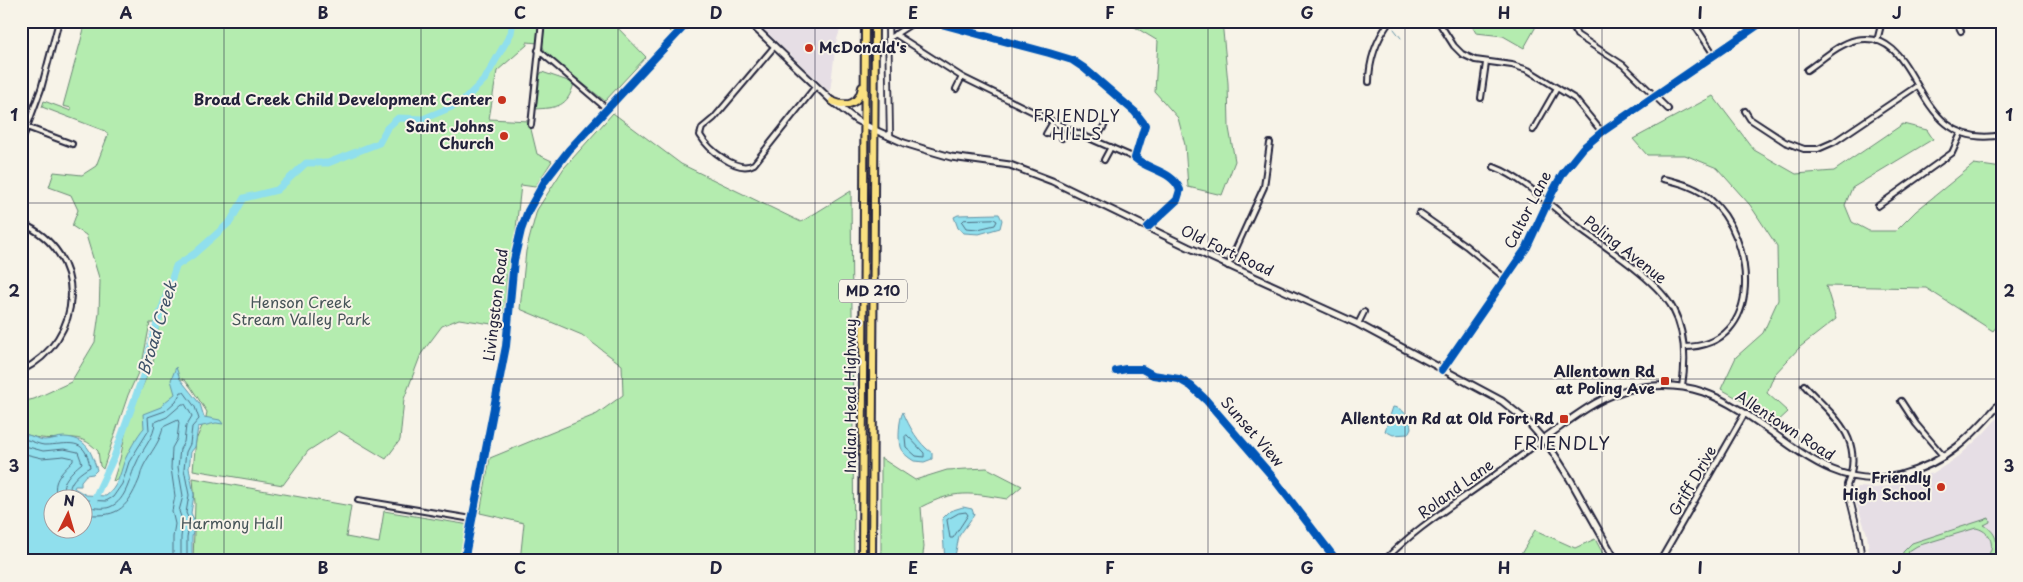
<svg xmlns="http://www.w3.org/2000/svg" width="2023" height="582" font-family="'Playpen Sans',sans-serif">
<rect width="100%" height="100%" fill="#f7f3e8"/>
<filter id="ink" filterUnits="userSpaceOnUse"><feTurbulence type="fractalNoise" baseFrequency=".02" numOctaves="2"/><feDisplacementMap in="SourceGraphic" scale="10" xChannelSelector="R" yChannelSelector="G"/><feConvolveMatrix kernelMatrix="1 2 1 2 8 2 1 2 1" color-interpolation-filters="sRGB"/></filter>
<g filter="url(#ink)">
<g fill="#e6dee5">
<path d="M755,21H843L836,42L830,92Z"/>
<path d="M2002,413V545L1997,561H1870L1867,534L1853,493L1858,487L1875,488L1893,485L1933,473L1957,458L1983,434Z"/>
</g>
<g fill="#b4ecaf" stroke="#6b8775">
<path d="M65,21H541L538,43L527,42V45L497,71L489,119L529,121L537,154L552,161L535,187L521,185L511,273H507L504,313L499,312L498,325L459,319L442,326L421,354L404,399L400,440L386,459L339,431L308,451L283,485L193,470L196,440L206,417L207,412L192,389L185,380L182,379L180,380L179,393L146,426L121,479L113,481L120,459L128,420L153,362L159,323H150L142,364L128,395L103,469L100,466L98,451C78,430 65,441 41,438C34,438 28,434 21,434V402L34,399L71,382L95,342L99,313L100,281L86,235L72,226L78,210L71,195L49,187L54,172L82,175L96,166L108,135L105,131L42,107L44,101L71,111V108L63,106L84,29L65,23Z"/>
<path d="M544,21H620L616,26L646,57L605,101L547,55L542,45Z"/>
<path d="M660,21H686L673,34Z"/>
<path d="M1127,21H1222L1228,83L1229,128L1235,161L1222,195L1188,187L1185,145L1178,118L1155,92L1158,41L1128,23Z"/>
<path d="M1469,21H1539L1524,48L1503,36L1476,33Z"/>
<path d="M542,72L574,83C568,107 557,108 534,109L539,76Z"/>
<path d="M1713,96L1754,150L1796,174L1834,171L1903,124L1927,130L1933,139L1852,188L1845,205L1852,222L1869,231H1896L1916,211L1974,164L2002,168V320L1993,331L1926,288L1826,286L1836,319L1800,347L1774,375L1767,393L1788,412L1775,424L1744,402L1721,389L1736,357L1763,333L1778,300L1777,246L1750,205L1717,168L1685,155H1647L1633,139Z"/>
<path d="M613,113L681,164L801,222L851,191L854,561H520L524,523L480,513L490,458L597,414L623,395L622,365L582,335L520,309L526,251L537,210L564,168Z"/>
<path d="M881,458L915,480L947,470L987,468L1022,486L1007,499C970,493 956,489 921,507L924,547L922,561H881Z"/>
<path d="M193,478L351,506L346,537L379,543L384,511L470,525L463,561H193L195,503Z"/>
<path d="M1989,518L1990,522L1984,525C1998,533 2001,548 1990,561H1981C1997,553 1994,532 1976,528L1917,546L1909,551L1906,561H1901L1903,552L1912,543Z"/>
<path d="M1535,530L1575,548L1595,539L1607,561H1517Z"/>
</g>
<g fill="#90dfed" stroke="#6493a6" fill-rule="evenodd">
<path d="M997,214H999L1002,220L1000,228L979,234L964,233L958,228L954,217L958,215Z"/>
<path d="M176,367L180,379L200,404L204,417L220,420L223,424L216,423L198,427L195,447L191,452L189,468L194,495L191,513L195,522L192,537V561H21V434C30,434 36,439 44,440C51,440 58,437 64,437C87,438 91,451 97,470L93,474L86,475L81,481V486H75L74,488L86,495L106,496C117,488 120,475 124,462C127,454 138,434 144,428L143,414L161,407L165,402L175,394L171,380ZM52,500H82V530H52Z"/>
<path d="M1393,407C1404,408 1410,418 1411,428L1408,434L1393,435L1385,431Z"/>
<path d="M903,412C910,428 918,443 932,453V459L924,462L914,461C909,458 902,453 900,447C898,439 899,419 903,412Z"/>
<path d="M963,507L972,509L974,515L959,536L954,561H945L942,519L950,511Z"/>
</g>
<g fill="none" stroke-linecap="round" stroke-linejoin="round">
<g stroke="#4e6e82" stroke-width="1">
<path d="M994,219L997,221L995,225L978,229L966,228L962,222L964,220Z"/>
<path d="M907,435L924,453V457L916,456L906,447L905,437Z"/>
<path d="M21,439C29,439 36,444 44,445C68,445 85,435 90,467C82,471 69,481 70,490L85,500L106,501L113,497L122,484L129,462L149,430L148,417L165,411L176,401L181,392H184L195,407L199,419L192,427L190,444L186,452L184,469L189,495L186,513L190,522L187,537V561"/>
<path d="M21,445L43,451L64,449L78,452L82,463C71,472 53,488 71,500"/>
<path d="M21,453L42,458L64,456L73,458V461C62,473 49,482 59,500"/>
<path d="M82,506C90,507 103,510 110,507C127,500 129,478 136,464C142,449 155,437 155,422L167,417L182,404H185L192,416L186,426L184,442L180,449L178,467L183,496L179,511L183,523L181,537V561"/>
<path d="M959,513L966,512L968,515L953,538H950L947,520Z"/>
<path d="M82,514C116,518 126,511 139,480C141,475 141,470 144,465C150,453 161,441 163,427L178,420L179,423L177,439L172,448L171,468L175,496L172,511L175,524L173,537V561"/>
</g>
<path stroke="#6493a6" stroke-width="1" d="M1394,29L1401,38"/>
<path stroke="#90dfed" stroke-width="7" d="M92,504L114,457L144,373L153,335L176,266L194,254L230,222L244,198L277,190L306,163H328L379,143L387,128L398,118L423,119L461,103L485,79L511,33L513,21"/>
<g stroke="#22223b" stroke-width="8">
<g id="minor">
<path d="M930,21L1049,53L1072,60L1084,68L1135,112L1145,125L1135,158C1148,170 1173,171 1180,190L1177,200L1148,227"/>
<path d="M1438,21L1454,46L1462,54L1475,60L1512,65L1528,70L1575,99L1602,132"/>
<path d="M1577,21L1574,29L1577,35L1623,65L1668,109"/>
<path d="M1692,21L1714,55"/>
<path d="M1956,21L1961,31"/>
<path d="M895,34L962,77L1068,129L1135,158"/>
<path d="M888,39L916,21"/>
<path d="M1877,41L1882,21"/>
<path d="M774,47L714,118L702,128L700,135C708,149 737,174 754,164L816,86"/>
<path d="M538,50L607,109"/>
<path d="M1807,70C1822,60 1838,44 1856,40C1925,26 1908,153 2002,135"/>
<path d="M1369,82C1369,60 1377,39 1390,21"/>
<path d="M956,89L962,77"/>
<path d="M1481,98L1486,63"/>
<path d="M1745,111L1750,119L1785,142L1804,149H1818L1834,142L1917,86"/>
<path d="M21,125L72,144"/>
<path d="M531,125L542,21"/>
<path d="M1533,130L1557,88"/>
<path d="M1046,134L1053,122"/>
<path d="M1062,138L1068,129"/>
<path d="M1095,140L1104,126"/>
<path d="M21,143L41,89L59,21"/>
<path d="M1104,160L1111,147"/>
<path d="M1494,167C1523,178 1550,205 1574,224C1602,245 1657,279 1673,309C1686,333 1686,361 1682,387"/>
<path d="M1663,179C1679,182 1696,187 1709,198C1756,237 1766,347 1684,347"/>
<path d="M1878,206L1952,153L1961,133"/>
<path d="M1419,213L1466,246L1506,279"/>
<path d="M21,223C90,253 85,339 21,371"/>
<path d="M1228,266L1264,187L1270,143"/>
<path d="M1358,324L1364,312"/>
<path d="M1442,370L1527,247L1552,193L1563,173L1583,148L1602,132L1764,21"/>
<path d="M1116,371L1126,369H1142L1153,375L1179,379L1191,386L1206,400L1271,475L1337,561"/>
<path d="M1804,385C1830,414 1862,434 1850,477"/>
<path d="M1901,401L1916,424L1944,457"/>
<path d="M358,500L472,519"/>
<path d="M1384,561C1414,529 1452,506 1488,480C1506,467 1525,453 1543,439"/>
<path d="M1660,561L1745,413"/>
</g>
</g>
<g stroke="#22223b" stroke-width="8">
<g id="tertiary">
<path d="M888,21L890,137"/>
<path d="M1850,477L1847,485L1848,492L1858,532L1862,561"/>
</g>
</g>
<g stroke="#22223b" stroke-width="9">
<g id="secondary">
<path d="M748,21L833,102L856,120L875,130L904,143L927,150L951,157L1010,165L1052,181L1188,247L1358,324L1502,401L1527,421L1549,446L1570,479L1616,561"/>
<path d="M1543,439C1572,419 1600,394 1636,388C1658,384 1682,385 1703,392C1773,416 1819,496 1900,475C1947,463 1972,436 2002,401"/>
<path d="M464,561L506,346L514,260L521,230L528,211L545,181L569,150L689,21"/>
</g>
</g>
<g stroke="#22223b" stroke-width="10">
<g id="trunk">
<path d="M832,101C848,108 859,104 862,87"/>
<path d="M862,561L865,21"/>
<path d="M872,561L875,21"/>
</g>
</g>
<use href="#minor" stroke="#f7f3e8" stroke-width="4"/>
<use href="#tertiary" stroke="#f7f3e8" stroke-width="4.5"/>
<use href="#secondary" stroke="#f7f3e8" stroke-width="5"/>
<use href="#trunk" stroke="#fae181" stroke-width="6"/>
<g stroke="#f7f3e8" stroke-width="11">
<g id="cycleway">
<path d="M930,21L1049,53L1072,60L1084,68L1135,112L1145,125L1135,158C1148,170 1173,171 1180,190L1177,200L1148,227"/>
<path d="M1442,370L1527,247L1552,193L1563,173L1583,148L1602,132L1764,21"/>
<path d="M1116,371L1126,369H1142L1153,375L1179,379L1191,386L1206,400L1271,475L1337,561"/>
<path d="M464,561L506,346L514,260L521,230L528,211L545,181L569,150L689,21"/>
</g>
</g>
<use href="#cycleway" stroke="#0057b8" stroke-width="8"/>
</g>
</g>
<path fill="none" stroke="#22223b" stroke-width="1" stroke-opacity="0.55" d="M224,21V561M421,21V561M618,21V561M815,21V561M1012,21V561M1208,21V561M1405,21V561M1602,21V561M1799,21V561M21,203H2002M21,379H2002"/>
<g fill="#c8321e" stroke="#f7f3e8" stroke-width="2">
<circle cx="809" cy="48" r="5"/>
<circle cx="502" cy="100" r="5"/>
<circle cx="504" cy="136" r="5"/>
<rect x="1660" y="376" width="10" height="10" rx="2.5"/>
<rect x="1559" y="414" width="10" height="10" rx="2.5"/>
<circle cx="1941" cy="487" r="5"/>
</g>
<g text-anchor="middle" stroke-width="4" stroke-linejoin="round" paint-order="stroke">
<rect fill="#f7f3e8" stroke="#62616f" stroke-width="1" x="839" y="279.5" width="68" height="23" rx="4"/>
<g font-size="14" font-weight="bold" fill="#22223b">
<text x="873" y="296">MD 210</text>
</g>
<g font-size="15" font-weight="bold" fill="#22223b" stroke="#f7f3e8" text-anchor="end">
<text x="819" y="53" text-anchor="start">McDonald's</text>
<text x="492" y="105">Broad Creek Child Development Center</text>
<text x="494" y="132">Saint Johns<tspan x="494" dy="17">Church</tspan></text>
<text x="1655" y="377">Allentown Rd<tspan x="1655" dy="17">at Poling Ave</tspan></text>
<text x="1554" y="424">Allentown Rd at Old Fort Rd</text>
<text x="1931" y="483">Friendly<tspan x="1931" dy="17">High School</tspan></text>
</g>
<g font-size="15" fill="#22223b" stroke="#f7f3e8">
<text transform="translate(1528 210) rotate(-63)" y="5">Caltor Lane</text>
<text transform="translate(1625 250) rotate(38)" y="5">Poling Avenue</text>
<text transform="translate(1227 251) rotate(25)" y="5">Old Fort Road</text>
<text transform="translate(496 305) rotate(-83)" y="5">Livingston Road</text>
<text transform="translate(851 396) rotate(-90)" y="5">Indian Head Highway</text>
<text transform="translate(1785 426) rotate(33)" y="5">Allentown Road</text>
<text transform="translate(1252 432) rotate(49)" y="5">Sunset View</text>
<text transform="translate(1693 481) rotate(-60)" y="5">Griff Drive</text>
<text transform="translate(1456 489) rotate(-36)" y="5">Roland Lane</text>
</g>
<g font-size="15" fill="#465458" stroke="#f7f3e8">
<text x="301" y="308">Henson Creek<tspan x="301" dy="17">Stream Valley Park</tspan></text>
<text x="232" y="529">Harmony Hall</text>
</g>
<g font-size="16" letter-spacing="1" fill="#22223b" stroke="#f7f3e8">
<text x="1077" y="122">FRIENDLY<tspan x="1077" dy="18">HILLS</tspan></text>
</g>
<g font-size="16" font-style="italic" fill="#3e5168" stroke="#f7f3e8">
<text transform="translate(157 328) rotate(-73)" y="6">Broad Creek</text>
</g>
<g font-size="18" letter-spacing="1" fill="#22223b" stroke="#f7f3e8">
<text x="1562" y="450">FRIENDLY</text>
</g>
</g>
<rect width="2023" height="582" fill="none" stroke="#f7f3e8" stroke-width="55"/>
<g transform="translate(68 514) rotate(5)"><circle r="24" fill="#f7f3e8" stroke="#a29fa3"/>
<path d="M0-4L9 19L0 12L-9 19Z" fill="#c8321e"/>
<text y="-8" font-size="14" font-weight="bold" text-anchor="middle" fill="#22223b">N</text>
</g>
<rect x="28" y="28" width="1968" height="526" fill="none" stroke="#22223b" stroke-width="2"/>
<g font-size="16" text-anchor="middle" font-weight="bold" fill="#22223b">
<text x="126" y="19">A</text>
<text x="323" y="19">B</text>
<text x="520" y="19">C</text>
<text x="716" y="19">D</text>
<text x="913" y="19">E</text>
<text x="1110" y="19">F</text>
<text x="1307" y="19">G</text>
<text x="1504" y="19">H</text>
<text x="1700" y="19">I</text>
<text x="1897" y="19">J</text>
<text x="14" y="121">1</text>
<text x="2009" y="121">1</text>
<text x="14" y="297">2</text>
<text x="2009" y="297">2</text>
<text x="14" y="472">3</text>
<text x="2009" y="472">3</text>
<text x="126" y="574">A</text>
<text x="323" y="574">B</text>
<text x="520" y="574">C</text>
<text x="716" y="574">D</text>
<text x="913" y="574">E</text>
<text x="1110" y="574">F</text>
<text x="1307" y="574">G</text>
<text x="1504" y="574">H</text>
<text x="1700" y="574">I</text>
<text x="1897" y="574">J</text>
</g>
</svg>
